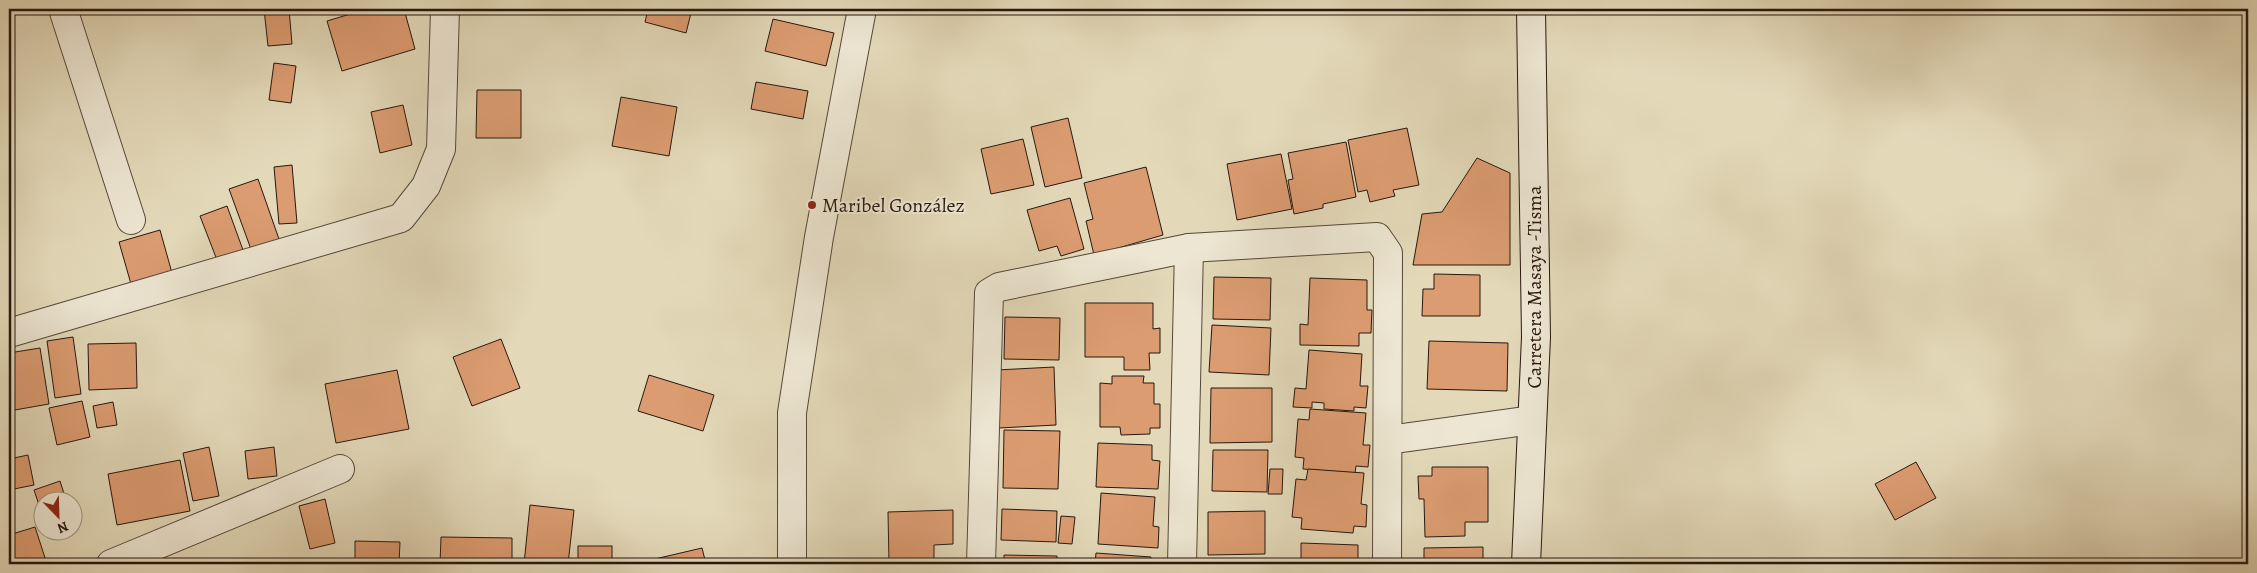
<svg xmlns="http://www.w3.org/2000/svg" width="2257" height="573" font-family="Alegreya,serif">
<rect width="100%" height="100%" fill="#e3d9b9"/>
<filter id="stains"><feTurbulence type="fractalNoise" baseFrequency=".004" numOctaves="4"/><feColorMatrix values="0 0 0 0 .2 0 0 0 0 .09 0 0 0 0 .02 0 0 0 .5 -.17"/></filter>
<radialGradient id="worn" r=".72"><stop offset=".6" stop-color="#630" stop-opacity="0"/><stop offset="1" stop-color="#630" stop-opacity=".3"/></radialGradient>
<g fill="#dc9c71" stroke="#27170e">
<path d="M264,9H289L292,44L268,46Z"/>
<path d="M367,9H404L415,49L342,71L327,21Z"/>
<path d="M648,9H692L686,33L645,22Z"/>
<path d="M773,19L834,33L826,66L765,51Z"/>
<path d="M274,63L296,66L291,103L269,100Z"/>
<path d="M756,82L808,91L803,119L751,109Z"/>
<path d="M477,90H521V138H476Z"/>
<path d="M621,97L677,107L669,156L612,146Z"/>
<path d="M403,105L412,145L380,153L371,112Z"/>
<path d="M1068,118L1082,178L1045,187L1031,127Z"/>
<path d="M1407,128L1419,185L1393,190L1395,196L1370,202L1367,190L1358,192L1348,140Z"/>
<path d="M1023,139L1034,185L991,194L981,149Z"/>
<path d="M1346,142L1356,197L1323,204V208L1294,214L1288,180L1293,179L1288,153Z"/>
<path d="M1281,154L1292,209L1237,220L1227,164Z"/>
<path d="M1477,158L1510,173V265H1413L1422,214L1442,212Z"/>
<path d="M292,165L297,223L279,224L274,167Z"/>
<path d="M1146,167L1163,235L1094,255L1086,221L1093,219L1084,183Z"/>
<path d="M258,179L280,242L252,252L229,189Z"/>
<path d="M1070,198L1084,249L1061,256L1057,246L1039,251L1027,210Z"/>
<path d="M227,206L243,250L217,260L200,216Z"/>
<path d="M160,230L172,273L131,284L119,242Z"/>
<path d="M1434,274L1480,275V316H1422L1423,289H1434Z"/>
<path d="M1214,277L1271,278L1270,320L1213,319Z"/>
<path d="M1310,278L1367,280V310H1372L1371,333H1359V346L1300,345V324L1308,325Z"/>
<path d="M1085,303H1153V329L1160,328V353H1149L1150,370H1124V357H1085Z"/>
<path d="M1005,317L1060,318L1059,360L1004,359Z"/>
<path d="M1212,325L1271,328L1269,375L1209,372Z"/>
<path d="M73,337L81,394L55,398L47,341Z"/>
<path d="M501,339L520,388L472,406L453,357Z"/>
<path d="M1429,341L1508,343L1507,391L1427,389Z"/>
<path d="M136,343L137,388L89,390L88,344Z"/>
<path d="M40,348L49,404L9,411V353Z"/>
<path d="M1309,350L1362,354L1360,386H1368L1366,408L1354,407V411L1324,409V403L1312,402V408L1293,407L1295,388L1306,389Z"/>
<path d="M1054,367L1056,425L999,428L997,370Z"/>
<path d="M397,370L409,429L336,443L325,384Z"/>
<path d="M649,375L714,395L703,431L638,411Z"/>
<path d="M1112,376H1144L1143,383H1154V404H1160V428H1150V434L1121,435L1120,427H1100V383L1112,384Z"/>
<path d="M1211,388H1272V442L1210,443Z"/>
<path d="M82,401L90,437L57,445L49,408Z"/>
<path d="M113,402L117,425L97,428L93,406Z"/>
<path d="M1310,409L1366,413L1363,445H1370L1368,467L1356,466L1355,473L1303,469L1304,458L1295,457L1298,419L1309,420Z"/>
<path d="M1004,430L1060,431L1058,489L1003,488Z"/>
<path d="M1098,443L1152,445V460L1160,461L1158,489L1096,487Z"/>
<path d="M209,447L219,496L193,501L183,453Z"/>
<path d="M274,447L277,476L248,479L245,451Z"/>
<path d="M1213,450H1268L1267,492L1212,491Z"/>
<path d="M28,455L34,485L9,490V459Z"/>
<path d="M180,460L190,511L117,525L108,474Z"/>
<path d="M1916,462L1936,498L1895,520L1875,484Z"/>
<path d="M1432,467H1488V522H1465V536L1425,537L1424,499H1419L1418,476H1432Z"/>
<path d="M1270,469H1283L1282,494H1268Z"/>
<path d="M1308,469L1364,473L1361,504L1367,505L1366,527L1354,526L1353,533L1301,529L1302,518L1292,517L1296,479L1306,480Z"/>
<path d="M60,481L66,500H42V514L34,490Z"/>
<path d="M1101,493L1155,497L1153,526L1159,527L1158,548L1098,544Z"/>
<path d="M325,499L335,543L310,549L299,506Z"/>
<path d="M530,505L574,510L568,564H524Z"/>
<path d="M9,507L14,523L9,525Z"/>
<path d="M1002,509L1057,511L1056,542L1001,540Z"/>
<path d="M953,510V544L934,545V564H889L888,512Z"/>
<path d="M1265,511V554L1208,555V512Z"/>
<path d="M1061,516L1075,517L1072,544L1058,543Z"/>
<path d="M35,527L47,564H9V535Z"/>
<path d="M441,537L512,538V564H440Z"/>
<path d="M355,541L400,542L399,564H355Z"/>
<path d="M1301,543L1358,545V564H1301Z"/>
<rect x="578" y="546" width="34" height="18"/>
<path d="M1483,547V564H1424V548Z"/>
<path d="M702,548L706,564H643L642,562Z"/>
<path d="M1096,553L1151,557L1150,564H1095Z"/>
<path d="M1004,555L1057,556V564H1004Z"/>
</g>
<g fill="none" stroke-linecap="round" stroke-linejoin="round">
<g stroke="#564839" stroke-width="30">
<g id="minor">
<path d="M63,9L131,220"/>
<path d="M9,333L401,218L426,186L441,149L445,9"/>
<path d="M1388,440L1532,420"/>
<path d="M111,564L340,469"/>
<path d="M981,564L989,293L999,287L1189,248L1377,237L1388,253L1387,564"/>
<path d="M1182,564L1189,248"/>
</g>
</g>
<g stroke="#564839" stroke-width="30">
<path id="tertiary" d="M792,564V413L819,237L862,9"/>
</g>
<g stroke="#27170e" stroke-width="30">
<path id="secondary" d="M1526,564L1536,337L1531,9"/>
</g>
<use href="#minor" stroke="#ede6d2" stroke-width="28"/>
<use href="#tertiary" stroke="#ede6d2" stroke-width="28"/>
<use href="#secondary" stroke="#ede6d2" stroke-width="28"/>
</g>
<circle fill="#8f2418" stroke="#ede6d2" stroke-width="2" cx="812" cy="205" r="5"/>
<g text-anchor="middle" stroke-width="4" stroke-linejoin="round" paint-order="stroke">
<g font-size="20" fill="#27170e" stroke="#ede6d2" text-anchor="start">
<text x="822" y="212">Maribel González</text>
</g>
<g font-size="20" fill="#27170e" stroke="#ede6d2">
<text transform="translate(1534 287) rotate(-90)" y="7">Carretera Masaya -Tisma</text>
</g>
</g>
<rect width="2257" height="573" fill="none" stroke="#e3d9b9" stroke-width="30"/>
<rect x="10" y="10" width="2237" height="553" fill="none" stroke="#27170e" stroke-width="2.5"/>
<rect x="15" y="15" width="2227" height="543" fill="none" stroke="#27170e"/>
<g transform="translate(58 516) rotate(157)"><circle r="24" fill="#ede6d2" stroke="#9e9384"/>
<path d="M0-4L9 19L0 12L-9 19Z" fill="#8f2418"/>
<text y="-8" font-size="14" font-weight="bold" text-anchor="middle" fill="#27170e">N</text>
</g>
<rect width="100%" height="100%" filter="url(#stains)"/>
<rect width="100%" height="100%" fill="url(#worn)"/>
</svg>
